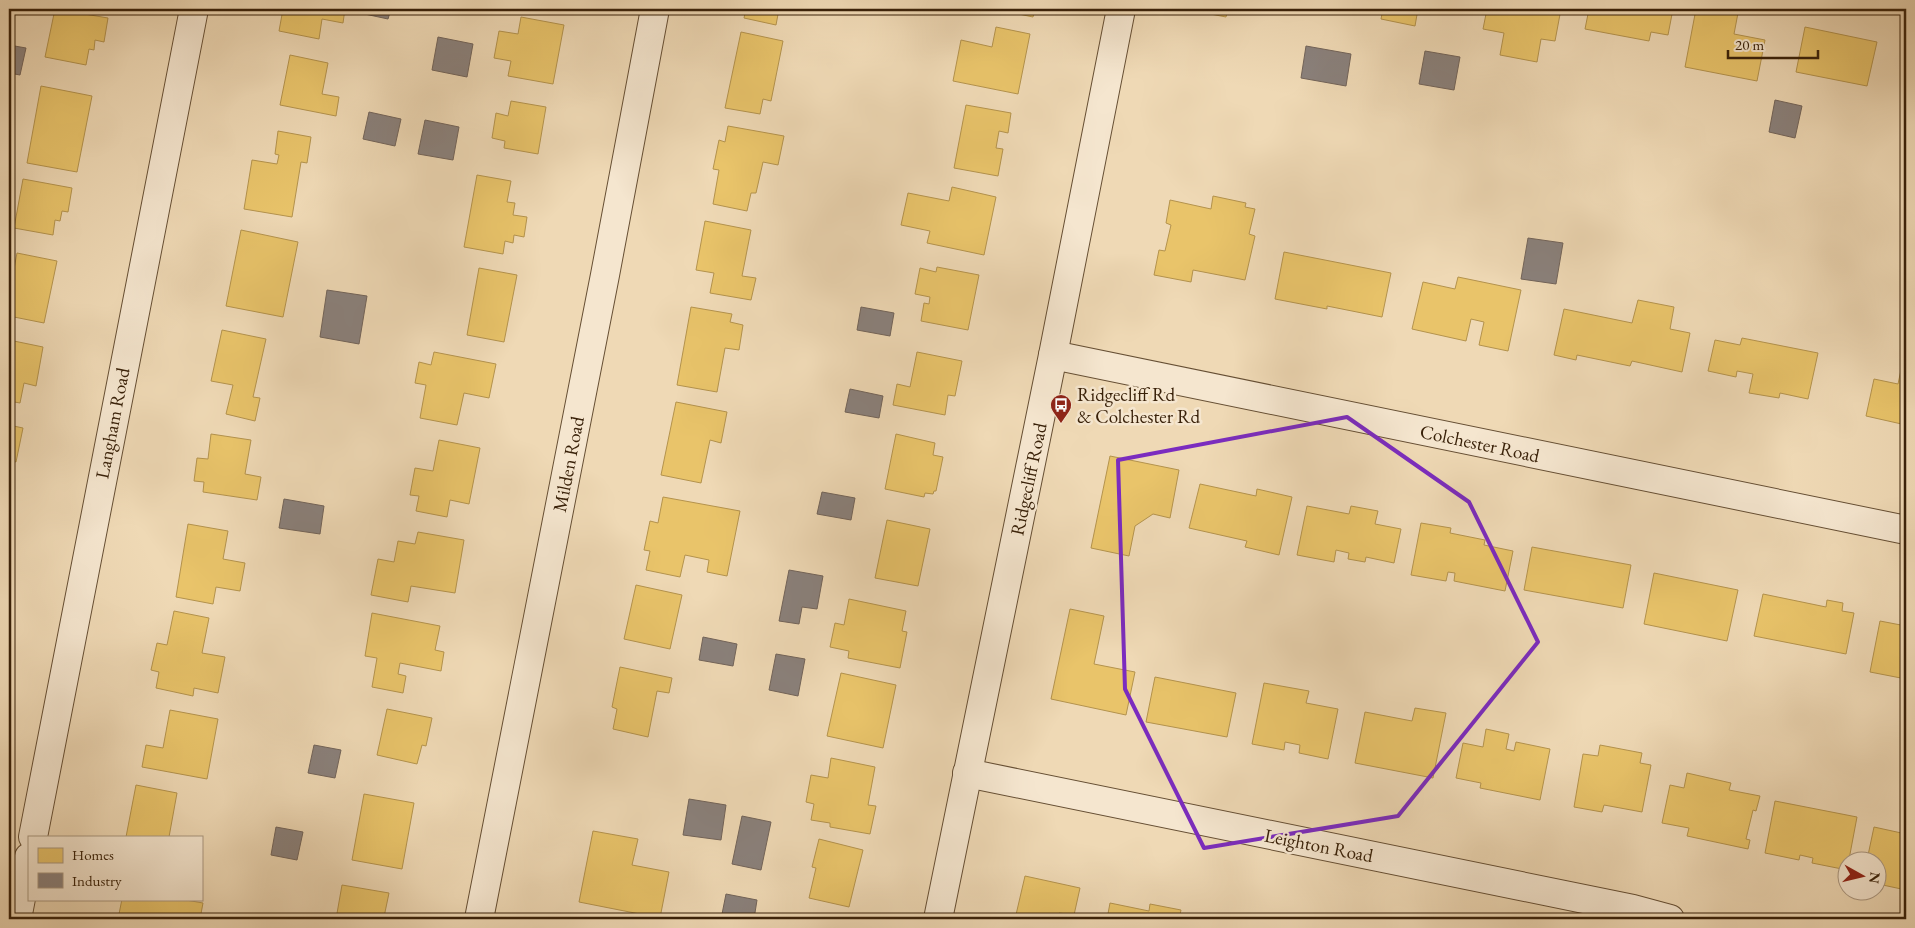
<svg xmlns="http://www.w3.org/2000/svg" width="1915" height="928" font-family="'EB Garamond',serif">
<rect width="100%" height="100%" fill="#efd9b5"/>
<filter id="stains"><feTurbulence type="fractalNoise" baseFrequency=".004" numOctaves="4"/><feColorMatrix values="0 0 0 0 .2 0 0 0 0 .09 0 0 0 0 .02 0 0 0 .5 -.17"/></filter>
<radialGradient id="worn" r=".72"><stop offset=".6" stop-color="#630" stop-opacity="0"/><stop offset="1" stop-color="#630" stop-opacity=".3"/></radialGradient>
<g fill="#e9c46a" stroke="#b4934d">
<path d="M55,9L108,18L104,42L95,40L94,50L89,49L86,65L45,57Z"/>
<path d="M283,9H345L343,23L322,19L319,39L279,31Z"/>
<path d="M746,9H779L776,25L744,18Z"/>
<path d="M995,9H1035L1033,17Z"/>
<path d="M1195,9H1228L1226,17L1195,11Z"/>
<path d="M1383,9H1418L1415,26L1381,19Z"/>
<path d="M1487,9H1561L1555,41L1541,39L1537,62L1500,55L1504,33L1483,29Z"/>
<path d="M1589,9H1673L1668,35L1651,32L1649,41L1585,29Z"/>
<path d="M1696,9H1715L1738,13L1734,34L1765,40L1757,81L1685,67Z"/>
<path d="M521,17L564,25L553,84L508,76L511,61L494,58L499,31L518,34Z"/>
<path d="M996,27L1030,34L1018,94L953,81L961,40L992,47Z"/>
<path d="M1805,27L1877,42L1867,86L1796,72Z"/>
<path d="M741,32L783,41L771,101L763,99L760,114L725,108Z"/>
<path d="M290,55L328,63L322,94L339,97L336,116L280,105Z"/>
<path d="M41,86L92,96L77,172L27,163Z"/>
<path d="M511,101L546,107L538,154L504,148L505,141L492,138L496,113L508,116Z"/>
<path d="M966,105L1011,113L1008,133L999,131L996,148L1003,149L998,176L954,168Z"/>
<path d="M728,126L784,136L778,165L763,162L756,193H751L747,211L713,204L719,170L713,169L719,140L725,142Z"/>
<path d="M278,131L311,137L307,163L301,162L292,217L244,209L252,160L277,164L279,155L275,154Z"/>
<path d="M477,175L511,181L507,202L515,203L513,215L527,217L524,237L514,235L513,243L505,241L503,254L464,247Z"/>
<path d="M23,179L72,188L68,212L62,211L60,221L55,220L53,235L14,228Z"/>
<path d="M952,187L996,197L984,255L927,243L930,231L901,225L908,193L949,201Z"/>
<path d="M1213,196L1246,203L1245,207L1255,209L1249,234L1255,236L1245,280L1193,270L1191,282L1154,275L1159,250L1165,251L1171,225L1166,223L1170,200L1211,209Z"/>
<path d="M705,221L751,230L742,276L756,278L751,300L710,293L714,273L696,270Z"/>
<path d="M241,230L298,242L283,317L226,306Z"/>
<path d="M1284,252L1391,273L1382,317L1327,306V309L1275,299Z"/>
<path d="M17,253L57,261L44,323L9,316V295Z"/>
<path d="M937,267L979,275L968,330L921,321L924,303L929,304L930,297L915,294L920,268L936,272Z"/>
<path d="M479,268L517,275L504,342L467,335Z"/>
<path d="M1458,277L1521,290L1508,351L1479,345L1484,322L1471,319L1466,341L1412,329L1423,282L1455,289Z"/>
<path d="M1638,300L1674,307L1670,329L1690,333L1682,372L1632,361L1630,366L1577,355L1576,360L1554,355L1564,309L1632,323Z"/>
<path d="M691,307L732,314L730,322L743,325L739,350L725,348L717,392L677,385Z"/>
<path d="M222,330L266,339L253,397L260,398L255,421L226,414L233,385L211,381Z"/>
<path d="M1742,338L1818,353L1808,399L1780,393L1779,398L1749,393L1753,374L1737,371L1736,377L1708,371L1715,340L1740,345Z"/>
<path d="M9,340L43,347L36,386L24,383L20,403L9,401Z"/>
<path d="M434,352L496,364L489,398L464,393L457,425L420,418L426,385L415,383L419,362L431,365Z"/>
<path d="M917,352L962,361L955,396L948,395L945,415L893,405L897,384L910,387Z"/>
<path d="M1901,370L1906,371V425L1866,416L1874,379L1898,384Z"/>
<path d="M676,402L727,412L721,443L710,440L701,483L661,475Z"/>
<path d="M9,425L23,428L16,462L9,460Z"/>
<path d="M211,434L251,440L245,474L261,477L257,500L203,492L204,482L194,481L197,458L208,459Z"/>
<path d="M896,434L935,443L933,455L943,457L936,491H934L933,494L925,493L924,497L885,489Z"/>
<path d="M439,440L480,448L469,504L450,500L447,517L416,511L419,496L410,495L415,468L433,471Z"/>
<path d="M1110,456L1179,470L1170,518L1153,514L1135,526L1129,556L1091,548Z"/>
<path d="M1200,484L1256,496L1257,489L1292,497L1279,555L1245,547L1247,541L1189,528Z"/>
<path d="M663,497L740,511L727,576L707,572L709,560L685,555L680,577L646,570L650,551L644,550L650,521L658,523Z"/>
<path d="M1307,506L1349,514L1351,506L1378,511L1375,524L1401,529L1394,563L1366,557L1365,562L1348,559L1349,553L1336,550L1334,562L1297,555Z"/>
<path d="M887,520L930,529L918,586L875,578Z"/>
<path d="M1421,523L1451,528L1450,533L1485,540L1484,545L1513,551L1505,591L1454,581L1455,573L1448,572L1446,581L1411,575Z"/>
<path d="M188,524L228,531L223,559L245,563L240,591L216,587L213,604L176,597Z"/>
<path d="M418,532L464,540L455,593L411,586L408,602L371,595L378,559L394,562L398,541L415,544Z"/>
<path d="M1532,547L1631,565L1623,608L1524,590Z"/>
<path d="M1654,573L1738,590L1727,641L1644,624Z"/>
<path d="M636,585L682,595L670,649L624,639Z"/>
<path d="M1763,594L1826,607L1827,600L1843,603L1842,611L1854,613L1846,654L1754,636Z"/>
<path d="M849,599L906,611L902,631L907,632L900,668L848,658L849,651L830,647L835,623L844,625Z"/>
<path d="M1070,609L1104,616L1094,664L1135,672L1126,715L1051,699Z"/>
<path d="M174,611L209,618L202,653L225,657L218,693L194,688L193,696L156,688L159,672L151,670L157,643L167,645Z"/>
<path d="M372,613L440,626L435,650L444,652L441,671L400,663L398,674L406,676L403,693L372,687L377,658L365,656Z"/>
<path d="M1880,621L1906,626V679L1870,672Z"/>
<path d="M620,667L672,678L669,693L657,691L648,737L613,729L617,709L612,707Z"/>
<path d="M841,673L896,685L883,748L827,736Z"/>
<path d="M1155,677L1236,693L1227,737L1146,722Z"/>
<path d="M1264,683L1309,691L1306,703L1338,709L1328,759L1299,753L1300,745L1285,742L1284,750L1252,744Z"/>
<path d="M1415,708L1446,713L1433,778L1355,763L1365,712L1412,721Z"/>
<path d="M387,709L432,718L426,746L422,745L417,764L377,755Z"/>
<path d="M170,710L218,719L207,779L142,767L146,745L163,748Z"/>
<path d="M1486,729L1509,734L1506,749L1514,751L1516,742L1550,749L1540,800L1480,788L1481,783L1456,778L1463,743L1483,747Z"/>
<path d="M1600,745L1642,753L1640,763L1651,765L1642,812L1604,805L1602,812L1574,807L1583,754L1598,756Z"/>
<path d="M831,758L875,767L868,805L876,806L870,834L830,827V823L811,820L814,804L806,802L811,775L828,778Z"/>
<path d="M1687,773L1731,783L1729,790L1760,796L1756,811L1753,810L1746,839L1750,840L1748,849L1687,836L1689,828L1662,823L1670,785L1684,788Z"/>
<path d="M136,785L177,793L169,837H126Z"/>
<path d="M364,794L414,803L402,869L352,860Z"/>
<path d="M1775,801L1857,817L1847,870L1812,863L1813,858L1800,855L1799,860L1765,853Z"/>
<path d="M1874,827L1906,834V890L1878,884V860H1867Z"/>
<path d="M593,831L638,839L632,865L669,872L660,918L579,902Z"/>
<path d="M819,839L863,850L849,907L809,898L816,868L812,867Z"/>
<path d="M1025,876L1080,888L1074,915L1059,913L1058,919H1015Z"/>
<path d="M342,885L389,893L384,917L389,919H336Z"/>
<path d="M122,899H180L203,903L200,919H118Z"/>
<path d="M1110,903L1149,911L1150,904L1181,910L1179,919H1107Z"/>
</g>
<g fill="#8a817c" stroke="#72645a">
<path d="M361,9H391L388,19L360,13Z"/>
<path d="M438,37L473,44L467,77L432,70Z"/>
<path d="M9,45L26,48L20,75L9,73Z"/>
<path d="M1306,46L1351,54L1346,86L1301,78Z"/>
<path d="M1425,51L1460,57L1454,90L1419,84Z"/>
<path d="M1775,100L1802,106L1795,138L1769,132Z"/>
<path d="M369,112L401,119L395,146L363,139Z"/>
<path d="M425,120L459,127L453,160L418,154Z"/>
<path d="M1528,238L1563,243L1556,284L1521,279Z"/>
<path d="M327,290L367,296L359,344L320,337Z"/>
<path d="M861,307L894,313L890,336L857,330Z"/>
<path d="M850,389L883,396L879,418L845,412Z"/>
<path d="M822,492L855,498L851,520L817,514Z"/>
<path d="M284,499L324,506L320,534L279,528Z"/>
<path d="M789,570L823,576L817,609L802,607L799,624L779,621Z"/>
<path d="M703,637L737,644L733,666L699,660Z"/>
<path d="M776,654L805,659L798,696L769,690Z"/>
<path d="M314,745L341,750L335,778L308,773Z"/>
<path d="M689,799L726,805L721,840L683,835Z"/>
<path d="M742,816L771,822L761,870L732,864Z"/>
<path d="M276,827L303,832L297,860L271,855Z"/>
<path d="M726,894L757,900L754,919H721Z"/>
</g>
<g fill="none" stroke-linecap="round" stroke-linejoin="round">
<g stroke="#664f34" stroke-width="30">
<g id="minor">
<path d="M1053,355L1906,530"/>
<path d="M967,773L1633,909L1670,919"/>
<path d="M33,837L194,9"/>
<path d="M17,919L29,857"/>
<path d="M479,919L605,275L655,9"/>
<path d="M938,919L1053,355L1121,9"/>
</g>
</g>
<use href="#minor" stroke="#f5e6cf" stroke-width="28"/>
</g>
<path fill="none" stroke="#7b2cbf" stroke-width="4" stroke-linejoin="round" d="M1347,417L1469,502L1538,642L1398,816L1204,848L1125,689L1118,460Z"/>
<defs>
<g id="bus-pin" transform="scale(1.125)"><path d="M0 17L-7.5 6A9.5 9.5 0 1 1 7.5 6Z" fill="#8f2418" stroke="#f5e6cf"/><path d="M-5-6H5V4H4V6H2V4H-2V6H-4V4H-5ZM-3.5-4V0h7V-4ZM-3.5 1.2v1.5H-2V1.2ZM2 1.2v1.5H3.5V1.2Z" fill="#fff"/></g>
</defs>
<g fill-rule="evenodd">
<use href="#bus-pin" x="1061" y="405"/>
</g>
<g text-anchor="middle" stroke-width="5" stroke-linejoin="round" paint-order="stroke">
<g font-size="19" fill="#392109" stroke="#f5e6cf" text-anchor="start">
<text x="1077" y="401">Ridgecliff Rd<tspan x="1077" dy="22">&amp; Colchester Rd</tspan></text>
</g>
<g font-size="19" fill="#392109" stroke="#f5e6cf">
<text transform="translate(112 423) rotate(-79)" y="7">Langham Road</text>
<text transform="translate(1480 443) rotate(12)" y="7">Colchester Road</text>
<text transform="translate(568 464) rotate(-79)" y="7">Milden Road</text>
<text transform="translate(1028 479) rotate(-78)" y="7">Ridgecliff Road</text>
<text transform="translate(1319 845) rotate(11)" y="7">Leighton Road</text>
</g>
</g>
<rect width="1915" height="928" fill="none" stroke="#efd9b5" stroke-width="30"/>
<rect x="10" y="10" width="1895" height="908" fill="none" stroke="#392109" stroke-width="2.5"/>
<rect x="15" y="15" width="1885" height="898" fill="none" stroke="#392109"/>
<rect x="28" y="836" width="175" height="65" fill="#f5e6cf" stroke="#aa9780"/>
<rect x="38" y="848" width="25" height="15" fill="#e9c46a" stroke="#aa9780"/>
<text x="72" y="860" font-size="15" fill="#392109">Homes</text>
<rect x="38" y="873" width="25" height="15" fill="#8a817c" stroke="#aa9780"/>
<text x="72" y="886" font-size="15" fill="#392109">Industry</text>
<g transform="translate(1862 876) rotate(98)"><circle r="24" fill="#f5e6cf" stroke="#aa9780"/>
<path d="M0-4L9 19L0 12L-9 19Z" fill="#8f2418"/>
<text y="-8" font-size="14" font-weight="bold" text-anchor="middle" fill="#392109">N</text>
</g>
<path d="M1728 50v8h90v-8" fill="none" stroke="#392109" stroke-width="2.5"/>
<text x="1735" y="50" font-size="15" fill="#392109" stroke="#f5e6cf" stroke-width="4" paint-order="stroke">20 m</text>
<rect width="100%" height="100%" filter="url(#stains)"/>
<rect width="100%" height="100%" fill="url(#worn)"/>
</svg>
